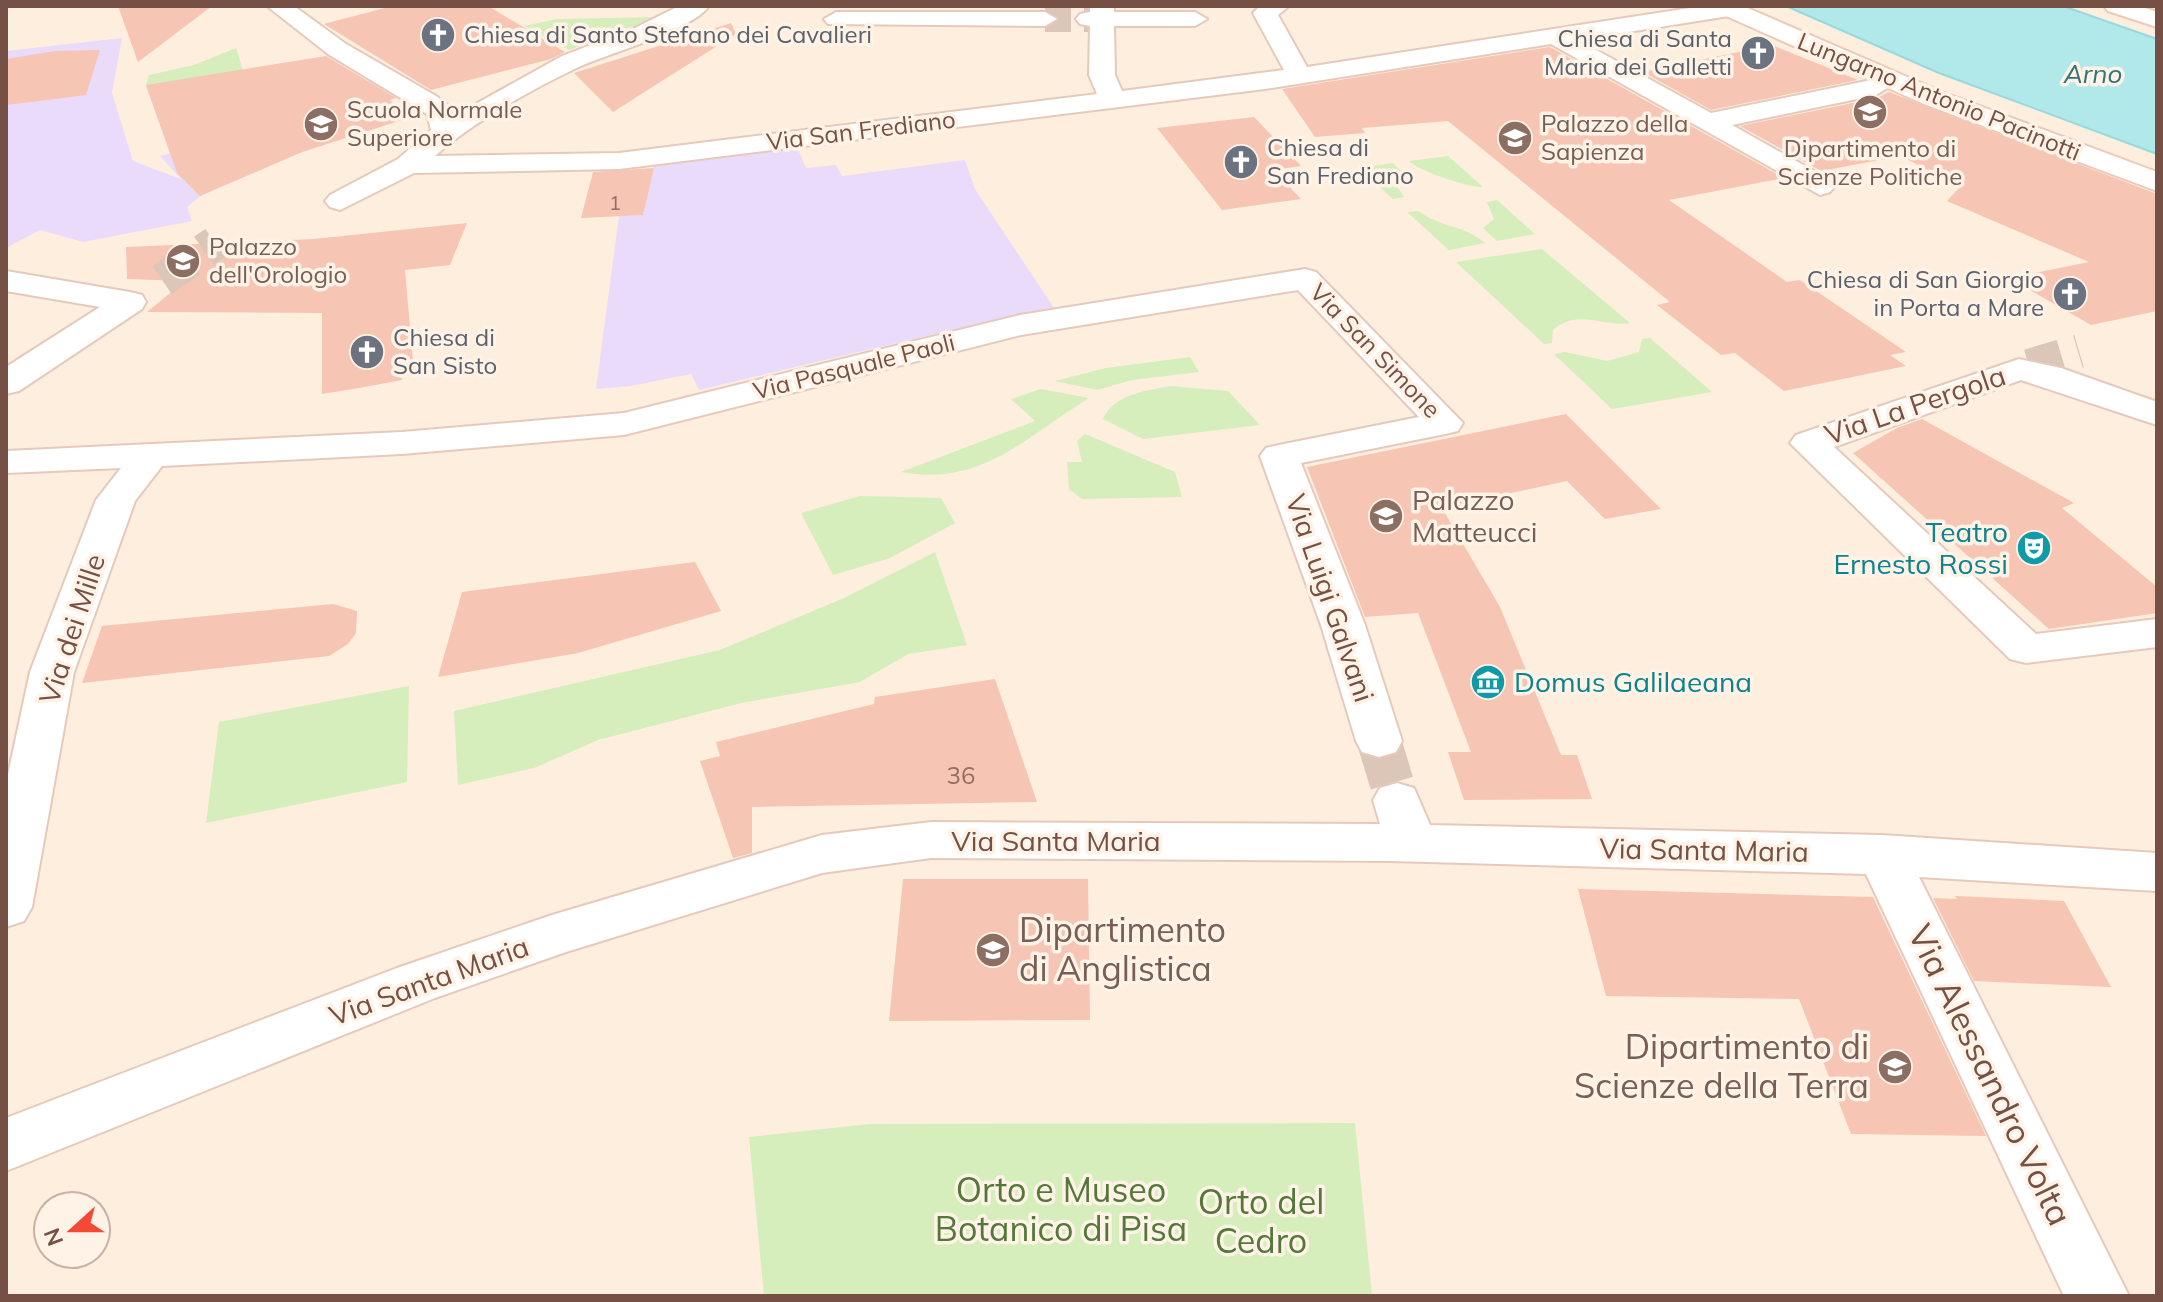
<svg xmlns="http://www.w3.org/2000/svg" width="2163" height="1302" font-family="Mulish,sans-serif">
<rect width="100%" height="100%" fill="#feeede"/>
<g fill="#ebdbfa">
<path d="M122,38L112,93L133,161L181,179L160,156L170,153L146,86L311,59L344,85L381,79L395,106L408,118L302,152L202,195L187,207L192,221L83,242L40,230L6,248V51Z"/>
<path d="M796,145L806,168L836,165L842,176L965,160L975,189L1056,311L947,331L699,390L691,374L631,386L596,389L619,216L643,215L654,164Z"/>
</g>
<g fill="#d6edbc">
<path d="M660,17L569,50L524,26L557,19Z"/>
<path d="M236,48L243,70L146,86L149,75L194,65Z"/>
<path d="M1448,156L1483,187C1472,189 1416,170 1409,161Z"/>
<path d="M1393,163L1401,171L1393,180L1404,197L1393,199L1359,168Z"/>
<path d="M1497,200L1535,234L1497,241L1483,228L1494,219L1487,202Z"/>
<path d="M1418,211C1440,227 1466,226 1485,243L1449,250L1407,212Z"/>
<path d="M1542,249L1630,323C1604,327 1577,308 1553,330L1552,343L1544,344L1456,262Z"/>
<path d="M1650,338L1712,392L1612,409L1554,354L1565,352L1607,361L1639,352L1642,339Z"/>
<path d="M1190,357L1199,372L1132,380L1097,390L1055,381L1106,368Z"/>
<path d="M1170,386L1228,391L1260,425L1143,439L1103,419C1114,394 1146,391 1170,386Z"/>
<path d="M1041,389L1089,398C1025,437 982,487 901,472L1035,421L1011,399Z"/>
<path d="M1085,434L1175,472L1182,497L1082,499L1069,489L1067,462H1082L1077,441Z"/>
<path d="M860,496L941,498L955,523L890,558L833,575L801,513Z"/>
<path d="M935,552L967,645L908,654L860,682L741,703L598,740L534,768L458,785L454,711L720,650L844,598Z"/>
<path d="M409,686L407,782L206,823L219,722Z"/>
<path d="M1355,1123L1372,1296H764L749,1137L870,1124Z"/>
</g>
<path fill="#b1e8e9" stroke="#97dadc" stroke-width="2" d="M1786,6H2063L2157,39V154L1939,73Z"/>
<g fill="#f6c5b3">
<path d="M118,6H212L138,62Z"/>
<path d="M392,6H488L565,52L551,59L431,90L324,24Z"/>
<path d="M731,23L736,34L613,112L574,73Z"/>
<path d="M1772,45L1858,80L1711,110L1643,72Z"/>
<path d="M1550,47L1784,178L1669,200L1787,282L1800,280L1906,352L1890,355L1906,366L1784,391L1735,353L1721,355L1657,305L1670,302L1448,121L1362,128L1365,133L1315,137L1282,89Z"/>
<path d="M100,50L86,95L6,105V59L55,51Z"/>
<path d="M326,56L396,98L389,100L408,118L302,152L200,196L177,173L146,85Z"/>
<path d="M1889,92L2157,194V311L2091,325L2009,278L2089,262L1947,201L1960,187L1901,156L1821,171L1740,126L1877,98Z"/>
<path d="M1254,117L1301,166L1273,170L1301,199L1222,210L1157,128Z"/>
<path d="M654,168L643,215L581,218L593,172Z"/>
<path d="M467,223L450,265L405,270L413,361L400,363L402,380L359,388L322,394V313L147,312L185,281L127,279L126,247L314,239Z"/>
<path d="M1566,414L1661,509L1605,519L1567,481L1442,508L1500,607L1561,755H1577L1592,799L1464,800L1448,752H1471L1418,613L1365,617L1307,467Z"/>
<path d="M1922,419L2074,503L2062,508L2157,587V613L2049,629L1853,453L1897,428Z"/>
<path d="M695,562L721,611L578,653L438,677L462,592Z"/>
<path d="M333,604L357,611L356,633L348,644L329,656L82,683L102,626Z"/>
<path d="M995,679L1037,802L752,807V853L733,858L700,761L720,756L716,742L874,704L875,697Z"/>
<path d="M903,879H1088L1090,1020L889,1021Z"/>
<path d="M1578,889L1873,897L1986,1136L1851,1134L1799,999L1606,996Z"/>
<path d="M1955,896L2064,901L2111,987L1974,981L1933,898L1957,899Z"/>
</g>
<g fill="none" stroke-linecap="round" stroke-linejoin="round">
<path stroke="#dcc6b8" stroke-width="26" stroke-dasharray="26 13" stroke-linecap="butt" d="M1045,19H1088"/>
<g stroke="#dcc6b8" stroke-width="34" stroke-dasharray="34 17" stroke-linecap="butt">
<path d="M162,280L215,243"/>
<path d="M2029,366L2079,351"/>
</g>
<path stroke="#dcc6b8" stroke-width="44" stroke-dasharray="44 22" stroke-linecap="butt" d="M1379,741L1397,800"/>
<g stroke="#e5cabc" stroke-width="4">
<g id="street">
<path d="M267,6H294L346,44L436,96L448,105L454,116L562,56L635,28L679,6H709C692,30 610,53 581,66C537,86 470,124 435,156L619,153L1097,94L1089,75L1090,26L1080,24L1076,19L1080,14L1090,12V6H1114V12H1195L1207,19L1195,26H1114L1115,75L1122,91L1284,70L1253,13L1260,6H1289L1278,15L1307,67L1703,6H1739L1737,14L1729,16L1578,40L1711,113L1876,79L1889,87L1876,95L1732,125L1830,180L1835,186L1830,192L1820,195L1551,44L1265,89L619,169L414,173L340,210L330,207L325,201L330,195L398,159L431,130L427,114L328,54Z"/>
<path d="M836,12H1045L1057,19L1045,26L828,24L824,19Z"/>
<path d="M1305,269L1316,272L1463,423L1458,431L1445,434L1301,463L1365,625L1402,741L1396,752L1379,757L1362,752L1356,741L1321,625L1260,456L1266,448L1279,445L1419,417L1298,290L1021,335L624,435L402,454L162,466L135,501L74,672L32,907L24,921L6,927V784L30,672L96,500L121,468L6,473V451L402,432L624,413L1020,315Z"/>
<path d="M6,271L130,292L142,295L146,302L142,309L19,391L6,394V367L100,307L6,291Z"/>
<path d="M2019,359L2061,368L2157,402V425L2021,380L1834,447L2036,634L2157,619V647L2026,663L2010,659L1790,443L1796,435Z"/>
<path d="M1397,783L1414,788L1430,825L1882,835L2157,853V891L1919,877L2129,1296H2064L1866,874L1391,861L931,858L822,873L566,952L435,998L6,1171V1118L397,968L552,915L822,835L931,822L1380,824L1373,800L1380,788Z"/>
</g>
</g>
<g stroke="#ebcab9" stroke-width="4">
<g id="secondary">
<path d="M1711,6H1743L1942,92L2157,172V191L1924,104L1715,11Z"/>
<path d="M2104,6H2139L2157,12V27L2108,11Z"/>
</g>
</g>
<use href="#street" fill="#fff" fill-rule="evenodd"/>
<use href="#secondary" fill="#fff" fill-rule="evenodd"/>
</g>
<defs>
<g id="church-disc" transform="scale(1.8)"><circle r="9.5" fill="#6b7280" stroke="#fff2e6"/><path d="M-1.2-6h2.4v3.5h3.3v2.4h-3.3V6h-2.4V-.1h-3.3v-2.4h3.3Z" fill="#fff"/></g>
<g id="university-disc" transform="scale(1.8)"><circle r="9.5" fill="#8d6e63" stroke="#fff2e6"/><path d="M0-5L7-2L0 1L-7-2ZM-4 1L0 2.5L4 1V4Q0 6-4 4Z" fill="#fff"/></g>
<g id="theatre-disc" transform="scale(1.8)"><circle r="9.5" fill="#0f9aa8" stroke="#fff2e6"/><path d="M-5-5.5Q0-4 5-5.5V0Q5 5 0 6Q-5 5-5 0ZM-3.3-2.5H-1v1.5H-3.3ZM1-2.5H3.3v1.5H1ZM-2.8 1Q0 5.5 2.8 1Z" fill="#fff"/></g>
<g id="museum-disc" transform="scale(1.8)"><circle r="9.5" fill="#0f9aa8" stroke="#fff2e6"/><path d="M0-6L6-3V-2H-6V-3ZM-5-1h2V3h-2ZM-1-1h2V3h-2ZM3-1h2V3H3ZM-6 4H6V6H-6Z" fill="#fff"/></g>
</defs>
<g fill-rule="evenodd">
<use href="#church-disc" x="438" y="35"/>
<use href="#church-disc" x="1758" y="53"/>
<use href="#university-disc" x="1870" y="112"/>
<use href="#university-disc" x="321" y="124"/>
<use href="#university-disc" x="1515" y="138"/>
<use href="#church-disc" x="1241" y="162"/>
<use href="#university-disc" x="183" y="261"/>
<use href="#church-disc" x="2070" y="294"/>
<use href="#church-disc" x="367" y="352"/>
<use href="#university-disc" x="1386" y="516"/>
<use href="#theatre-disc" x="2034" y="548"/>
<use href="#museum-disc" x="1488" y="682"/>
<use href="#university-disc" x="993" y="950"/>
<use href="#university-disc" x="1895" y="1067"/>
</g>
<g text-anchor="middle" stroke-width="7" stroke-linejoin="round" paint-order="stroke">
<g font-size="20" fill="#966d60">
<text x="615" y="210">1</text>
</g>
<g font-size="24" fill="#5b616d" stroke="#fff2e6" text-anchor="start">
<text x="464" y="43">Chiesa di Santo Stefano dei Cavalieri</text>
<text x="1732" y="47" text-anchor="end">Chiesa di Santa<tspan x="1732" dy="28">Maria dei Galletti</tspan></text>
<text x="1267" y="156">Chiesa di<tspan x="1267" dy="28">San Frediano</tspan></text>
<text x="2044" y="288" text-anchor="end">Chiesa di San Giorgio<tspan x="2044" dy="28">in Porta a Mare</tspan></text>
<text x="393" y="346">Chiesa di<tspan x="393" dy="28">San Sisto</tspan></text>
</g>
<g font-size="24" fill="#765044" stroke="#fff2e6">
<text transform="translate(1939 97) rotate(22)" y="8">Lungarno Antonio Pacinotti</text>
<text transform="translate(861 131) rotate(-7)" y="8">Via San Frediano</text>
<text transform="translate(1375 351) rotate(46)" y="8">Via San Simone</text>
<text transform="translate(854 367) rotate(-14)" y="8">Via Pasquale Paoli</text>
</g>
<g font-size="24" fill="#785e54" stroke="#fff2e6" text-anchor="start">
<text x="347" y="118">Scuola Normale<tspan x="347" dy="28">Superiore</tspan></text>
<text x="1541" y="132">Palazzo della<tspan x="1541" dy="28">Sapienza</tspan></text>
<text x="1870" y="157" text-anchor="middle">Dipartimento di<tspan x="1870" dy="28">Scienze Politiche</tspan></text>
<text x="209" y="255">Palazzo<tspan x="209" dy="28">dell'Orologio</tspan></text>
</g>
<g font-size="24" fill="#966d60">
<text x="961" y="784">36</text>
</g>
<g font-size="26" font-style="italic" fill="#347476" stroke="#fff2e6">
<text x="2093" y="83">Arno</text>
</g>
<g font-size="28" fill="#765044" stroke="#fff2e6">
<text transform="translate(1915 405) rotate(-19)" y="10">Via La Pergola</text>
<text transform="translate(1330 598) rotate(71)" y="10">Via Luigi Galvani</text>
<text transform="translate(72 629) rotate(-72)" y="10">Via dei Mille</text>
<text x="1056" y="851">Via Santa Maria</text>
<text transform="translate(1704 850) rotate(1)" y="10">Via Santa Maria</text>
<text transform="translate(429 981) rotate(-20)" y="10">Via Santa Maria</text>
</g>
<g font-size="28" fill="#785e54" stroke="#fff2e6" text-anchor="start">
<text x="1412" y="510">Palazzo<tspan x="1412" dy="32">Matteucci</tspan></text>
</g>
<g font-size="28" fill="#0d838f" stroke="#fff2e6" text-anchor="end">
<text x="2008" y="542">Teatro<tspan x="2008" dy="32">Ernesto Rossi</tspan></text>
<text x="1514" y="692" text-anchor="start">Domus Galilaeana</text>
</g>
<g font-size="34" fill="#785e54" stroke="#fff2e6" text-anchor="start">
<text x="1019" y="942">Dipartimento<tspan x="1019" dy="39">di Anglistica</tspan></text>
<text x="1869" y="1059" text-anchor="end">Dipartimento di<tspan x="1869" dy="39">Scienze della Terra</tspan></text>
</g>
<g font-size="34" fill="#765044" stroke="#fff2e6">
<text transform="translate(1990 1075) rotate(64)" y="12">Via Alessandro Volta</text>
</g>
<g font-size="34" fill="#537839" stroke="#fff2e6">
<text x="1061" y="1202">Orto e Museo<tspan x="1061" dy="39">Botanico di Pisa</tspan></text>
<text x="1261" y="1214">Orto del<tspan x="1261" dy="39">Cedro</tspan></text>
</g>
</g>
<rect width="2163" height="1302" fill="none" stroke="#765044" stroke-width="16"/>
<g transform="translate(72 1230) rotate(249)"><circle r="38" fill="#fff2e6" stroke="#c8b1a5" stroke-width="2"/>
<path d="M0-6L14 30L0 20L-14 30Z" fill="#f54937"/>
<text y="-12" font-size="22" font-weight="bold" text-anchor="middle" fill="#765044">N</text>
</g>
</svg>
